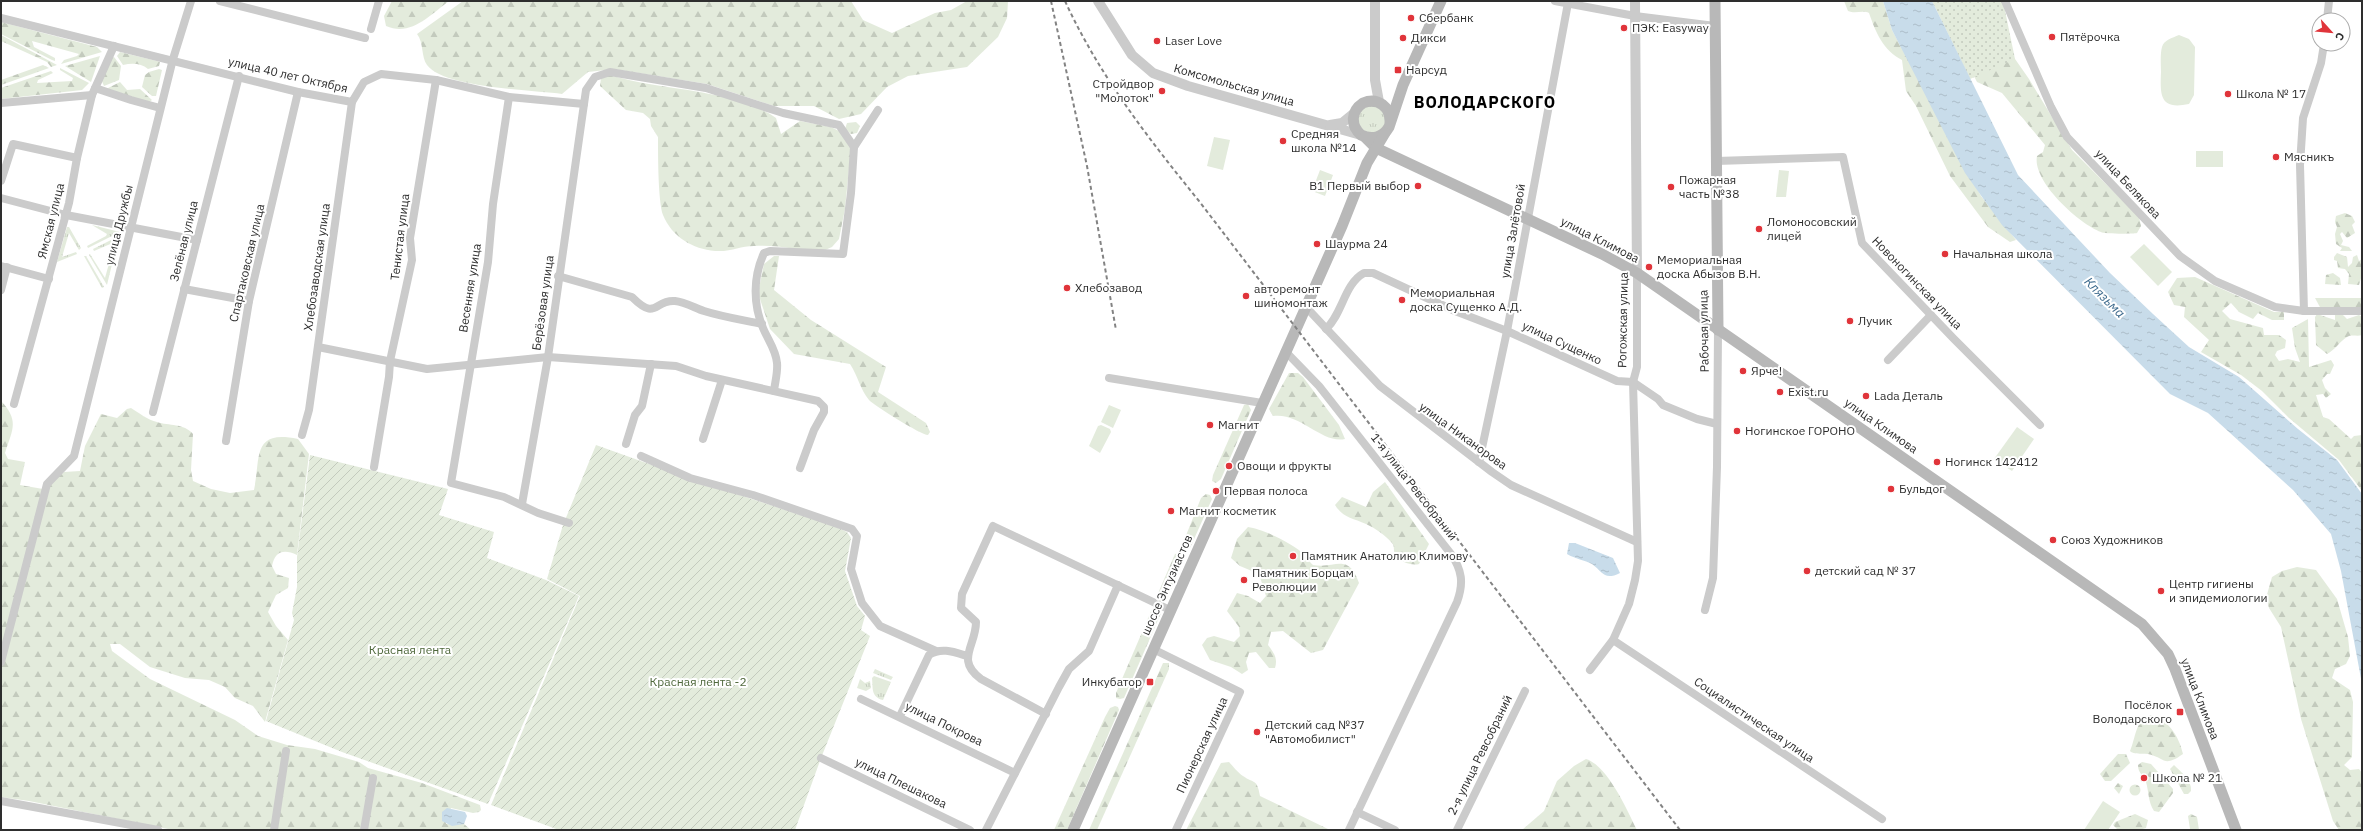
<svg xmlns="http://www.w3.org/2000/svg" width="2363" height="831" font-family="'IBM Plex Sans',sans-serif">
<defs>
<pattern id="grass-tufts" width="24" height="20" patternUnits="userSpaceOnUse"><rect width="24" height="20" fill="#e3ebdc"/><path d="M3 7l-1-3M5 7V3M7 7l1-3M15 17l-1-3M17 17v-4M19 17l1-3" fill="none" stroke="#c3cabd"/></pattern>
<pattern id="forest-firs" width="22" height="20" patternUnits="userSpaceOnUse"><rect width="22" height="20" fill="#e3ebdc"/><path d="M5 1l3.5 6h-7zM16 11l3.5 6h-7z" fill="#c3cabd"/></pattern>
<pattern id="park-dots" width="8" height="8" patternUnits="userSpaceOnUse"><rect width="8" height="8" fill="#e3ebdc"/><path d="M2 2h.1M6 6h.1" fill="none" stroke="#c3cabd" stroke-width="1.8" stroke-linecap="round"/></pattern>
<pattern id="garden-furrows" width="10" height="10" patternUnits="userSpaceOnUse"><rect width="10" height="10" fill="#e3ebdc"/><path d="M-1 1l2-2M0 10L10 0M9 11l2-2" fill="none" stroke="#c3cabd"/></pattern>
<pattern id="water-ripples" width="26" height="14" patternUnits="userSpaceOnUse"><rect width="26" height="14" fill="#c8dcea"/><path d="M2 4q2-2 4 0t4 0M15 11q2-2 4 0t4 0" fill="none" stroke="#acbdc9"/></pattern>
</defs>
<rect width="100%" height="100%" fill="#fff"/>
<g fill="url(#grass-tufts)">
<circle cx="1372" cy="119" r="14"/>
<path d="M92,225L120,232L88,248L87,246L106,236L107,234Z"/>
<path d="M67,227H69L81,248L79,250L69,233L62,257L76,252L77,254L57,262Z"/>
<path d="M117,237L118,239L107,285L89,255L90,254L105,278L115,242L94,251L93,249Z"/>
<path d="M84,256H86L104,287L102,288Z"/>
<path d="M875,669L893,677L891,680L873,673Z"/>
<path d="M874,676L891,682L883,700C871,697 873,689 872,678Z"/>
<path d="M860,679L865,683L870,681L871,688L866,691L857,688Z"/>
</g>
<g fill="url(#forest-firs)">
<path d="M392,1H449C430,15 411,37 386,26L384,16Z"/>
<path d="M463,1H851L863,20L892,33L935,13L951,10L967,1H1008L1007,18L998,37L967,67L908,76L887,87L861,114L839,119L814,106H774L707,84L614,69L588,72L562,94C533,90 444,88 427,65C421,57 424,43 417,34Z"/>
<path d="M1844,1H1883L1892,30L1981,196L2016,240L2010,242L1988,227L1950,176L1916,106L1906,91L1902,60C1883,50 1876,33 1869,13C1863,10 1855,14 1848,11Z"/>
<path d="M1935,1L2006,46L2029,79L2072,150L2139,217L2141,226L2137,233C2133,234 2103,234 2101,232C2078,223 2032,181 2037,156L2043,152L2045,145L2002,93L1977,82Z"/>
<path d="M1,22L97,47L102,52L61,64L64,60L77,56L79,54L32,41L34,47L55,58V61L52,60L1,34Z"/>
<path d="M1,35L57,65L51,67L47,62L1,41Z"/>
<path d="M120,52L157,61L160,62L159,66L148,69C141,63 132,63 123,65L117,56Z"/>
<path d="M100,56L91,82L65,66Z"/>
<path d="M114,57L121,66L119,80L104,86L101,79L111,58Z"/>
<path d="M43,65L49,68L1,85V80Z"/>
<path d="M60,68L89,83L82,90L1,99V88L51,71L53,73L38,80L37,83L72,81L73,78L60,70Z"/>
<path d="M159,69L162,70L156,96H152L142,87L145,75L149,72Z"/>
<path d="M607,75C623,78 639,83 655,85C691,91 745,96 776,118L781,134L800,121L831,127L841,132L851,148L845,209L839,239L832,247L823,251C800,251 777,244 754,246C740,246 732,252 715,251C693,249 672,237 663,215C658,202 658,153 658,137L651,126L650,119L643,113L626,110L600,86L601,78Z"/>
<path d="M120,82L127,90L140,89L152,100L149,102L106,89Z"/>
<path d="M856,122L860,126L857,133L851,134L845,129L847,123Z"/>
<path d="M2345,213L2352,216L2355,222L2352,225L2355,233L2347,238L2342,232L2340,234L2343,241L2341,245L2349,247L2352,251H2340L2342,248L2336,244L2335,234L2337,227L2335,222L2336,216Z"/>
<path d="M2337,253L2347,257L2348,267L2352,263L2353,257L2357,255L2359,261L2362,259V275L2359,285L2348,284L2349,274L2345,269L2338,268L2337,261L2334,260V257Z"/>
<path d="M774,256H779L774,290L811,320L886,367L878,392L926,423L930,432L928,435C921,435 875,406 869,400C860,389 858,376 850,364L794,354L770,329L758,293L764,264Z"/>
<path d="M2333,273L2340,278L2341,285L2325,284L2326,275Z"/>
<path d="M2195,277L2274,312H2284V320H2272L2258,313L2253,319L2239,312L2231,303L2222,311L2230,319L2263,328L2264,335H2279L2286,340L2285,348L2277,351L2275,355L2279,361L2288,359L2300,362L2295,348L2292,328L2308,319L2309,367L2331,360L2334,365L2330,374H2327L2322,380L2325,388L2331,394L2326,398L2323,394L2316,395L2323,417L2329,419L2351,439L2354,436L2362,435V491L2339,460L2289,418L2262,391L2241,375L2201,352L2209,340L2184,317L2185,307L2174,305L2168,292L2177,278Z"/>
<path d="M2315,298H2362V310L2321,309Z"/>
<path d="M2317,314L2335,320V314H2342L2347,319L2359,315L2362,317V335C2357,337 2352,334 2347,337C2339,342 2335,350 2327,354L2316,345L2315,317Z"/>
<path d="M1289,373H1298L1303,377L1339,425L1345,439C1322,444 1300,412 1273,416L1269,409Z"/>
<path d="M1,401C20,421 12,430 5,453L8,459L25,462L20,485L43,489L1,653Z"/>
<path d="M1248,404L1251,410L1221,479L1216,483L1212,481L1213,475L1244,405Z"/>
<path d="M131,408C139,413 148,420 157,422C169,426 184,423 193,434L191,470L193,481L211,489L230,493L254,490C261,458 251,429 298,439L309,454L297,555C284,549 275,551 272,566L276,574L289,578L288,588L276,595L268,612L276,626L288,640L265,722L253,706L235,698L225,687L209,680L185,678L150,667L120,644H110L112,651L150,679L235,720L258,736L287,745L315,749L359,762L368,768L422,783L480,805L481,810L479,812L473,813L451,808L446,824H464L471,830H173L29,801L1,797V670L48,485L64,472L80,471L85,446L101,414L117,418L127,409Z"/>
<path d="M1385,482L1429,544L1419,564C1412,566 1399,562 1395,554C1393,550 1395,546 1392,543C1385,535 1375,528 1366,524C1353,518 1343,518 1335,505L1342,497L1366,507L1373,492Z"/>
<path d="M1206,494L1210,495L1212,499L1190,548L1187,549L1183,543L1201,498Z"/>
<path d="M1248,527C1263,529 1294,544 1305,555C1308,558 1309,562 1313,565C1336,569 1348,552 1359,583L1323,650L1311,653L1283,631L1271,632L1268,645C1274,653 1278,658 1275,668H1269L1256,652L1249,653L1246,662L1248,670L1242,674L1231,667L1210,660L1202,645L1207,638L1214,636L1234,642L1240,636L1239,627L1227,611L1237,593L1248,596L1260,603L1266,596L1259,574L1240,566L1231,558L1237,539Z"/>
<path d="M1181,553L1183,562L1167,599L1163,603L1156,598L1175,554Z"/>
<path d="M2297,567L2316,570L2337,599L2348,637L2350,656L2346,664L2335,669L2332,678L2350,690L2353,702L2352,757L2344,765L2350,770L2359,769L2362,773V830H2339L2333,821L2301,719L2281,627L2269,608L2266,598L2272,577L2282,571Z"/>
<path d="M1156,607H1160L1161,613L1124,698L1120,699L1116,698V693L1152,609Z"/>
<path d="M1163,663H1169V669L1097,830H1089Z"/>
<path d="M1115,706L1118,707L1119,710L1067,830H1054L1105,717L1110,708Z"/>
<path d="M2150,715C2168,719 2179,736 2183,754C2163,768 2166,758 2148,754C2142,753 2134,755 2130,751C2136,737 2135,721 2150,715Z"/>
<path d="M2118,754H2126L2130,763L2111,781H2105L2100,774Z"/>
<path d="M1586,759C1608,766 1627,810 1637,830H1522L1544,811L1557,781L1574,766Z"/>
<path d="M1229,762C1233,766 1238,773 1243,776C1254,784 1257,778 1260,796L1330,830H1186L1221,763Z"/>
<path d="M2142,762L2151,764L2173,789V793L2159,812L2154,811C2148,802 2149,792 2146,782C2144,775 2138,774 2138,765Z"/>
<path d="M2174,765C2181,772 2192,780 2191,791L2188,794H2184L2170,769Z"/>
<path d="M2118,783L2123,786L2119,794L2114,788Z"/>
<circle cx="2135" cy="790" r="5.5"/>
<path d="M2135,814L2148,820L2146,828L2139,830H2118L2113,825L2115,822Z"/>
<path d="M2191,814L2197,817L2199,830L2190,829L2188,816Z"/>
</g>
<path fill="url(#park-dots)" d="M1932,1H2003L2015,59L1970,79Z"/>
<g fill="url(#garden-furrows)">
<path d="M596,445L691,479L834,526L847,532L851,538L845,571L857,606L865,616L861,630L870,636L821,758L795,830H559L491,805L580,596L547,579L563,525Z"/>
<path d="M310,455L448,489L439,515L494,532L487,558L546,580L579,596L488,804L342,752L266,721L294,620L292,613L297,587V557Z"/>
</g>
<g fill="#e3ebdc">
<path d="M2179,35L2189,39L2195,47L2194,95L2189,104C2160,110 2160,96 2161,72C2161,65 2160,54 2162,47C2164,40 2172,38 2179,35Z"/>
<path d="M1214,137L1230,140L1223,170L1207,166Z"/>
<rect x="2196" y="151" width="27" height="16"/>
<path d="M1320,170L1333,175L1325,196L1312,191Z"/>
<path d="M1779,170L1789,171L1786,197H1776Z"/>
<path d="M2144,244L2172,272L2158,286L2130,257Z"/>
<path d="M1109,405L1121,410L1113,428L1101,422Z"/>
<path d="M1101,425L1110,429L1111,432L1100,453L1089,446L1098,426Z"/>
<path d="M2017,427L2034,439L2012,471L1994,459Z"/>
<path d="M2103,801L2120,812L2108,830H2084Z"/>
</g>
<g fill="url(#water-ripples)">
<path d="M1883,1H1932L2018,175L2110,273L2153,314L2189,347L2239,377L2298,429L2337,460L2362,494V684L2341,571L2331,534L2293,490L2208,413L2170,394L2002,225L1965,173L1892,30Z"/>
<path d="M1569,543H1575L1613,558L1620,573C1604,581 1603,572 1592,564C1585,560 1575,559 1567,554Z"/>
<path d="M447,808L465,812L467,816L464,824L452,826L442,821V812Z"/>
</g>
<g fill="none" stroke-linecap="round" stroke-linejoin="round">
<g stroke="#cbcbcb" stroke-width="8">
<path d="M220,1L365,38"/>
<path d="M1555,1L1635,16L1715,26"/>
<path d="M2005,1L2051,107L2067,137L2180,256L2215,281L2275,307L2304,311H2362"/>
<path d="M1,18L298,92L352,102L364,82L381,74L436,80L509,97L584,104"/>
<path d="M2327,20L2329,1"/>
<path d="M371,29L379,1"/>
<path d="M95,88L131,100L160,108"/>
<path d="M509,97L493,204L488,262L451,483L504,497L538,513L569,523"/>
<path d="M1,103L92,95"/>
<path d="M1716,161L1843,157L1862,243L1954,339L2040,425"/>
<path d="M1,181L13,144L77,158"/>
<path d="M1,198L66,215L197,240"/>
<path d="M1,266L49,279"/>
<path d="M558,276L632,297C657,322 654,299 675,301C685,302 695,308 704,311C723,317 743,320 762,324"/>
<path d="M184,289L249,301"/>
<path d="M1,290L7,267"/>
<path d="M1305,306L1380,386L1492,472L1511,485L1637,542"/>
<path d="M2304,311L2300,165L2303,118L2321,63L2324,44"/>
<path d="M1326,329C1343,313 1344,284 1364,273H1373L1455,311L1507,331L1617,381L1633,382L1658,399L1663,405L1697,419L1717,424"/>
<path d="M318,347L427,369L548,357L676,366L706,376L818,401L824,407V412L814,430L800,468"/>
<path d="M1285,351L1319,386L1451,554C1462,570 1464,583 1457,602L1349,830"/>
<path d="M1888,360L1931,315"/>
<path d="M1109,378L1262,403"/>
<path d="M774,391C775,382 778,372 777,363C776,350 768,340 763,328C753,304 753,277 764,253L770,251L843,254L851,193L854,147L878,110"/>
<path d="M14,404L69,203L77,158L92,95L114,46"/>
<path d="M153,412L239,76"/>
<path d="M302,435L309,410L352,102"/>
<path d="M703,439L722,380"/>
<path d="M226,441L249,301L298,92"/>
<path d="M626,444L635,415L642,406L651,364"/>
<path d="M641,456L690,478L753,495L852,529L857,536L851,569L862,603L880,626L936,651"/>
<path d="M1479,462L1507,331L1568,3"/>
<path d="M374,467L389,377L390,361L412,260L410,238L436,80"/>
<path d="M522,504L548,357L586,90L595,77L610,72L706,88L783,113L839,125L854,147"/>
<path d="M1705,610L1713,578L1717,467L1718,330"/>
<path d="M1613,640L1882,819"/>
<path d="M1153,649L1240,692L1176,830"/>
<path d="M1,662L47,484L74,456L173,59L191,1"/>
<path d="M1590,670L1613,640L1629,604L1635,580L1638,561L1633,382L1637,367V273"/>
<path d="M861,699L1015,773"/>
<path d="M1046,714L981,679C955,660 976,646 976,622L961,608L962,594L993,526L1170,610"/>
<path d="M900,716L929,655C941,647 954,652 967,656"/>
<path d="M821,758L970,830"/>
<path d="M1,801L158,830"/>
<path d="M1357,812L1395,830"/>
<path d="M274,830L286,751"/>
<path d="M364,830L373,778"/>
<path d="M986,830L1059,687L1069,669L1089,651L1118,585"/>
<path d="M1457,830L1525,691"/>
</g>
<g stroke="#cbcbcb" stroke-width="10">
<path d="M1098,1L1132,55L1153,73L1188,86L1361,135"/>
<path d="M1375,1V80L1379,102"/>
<path d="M1635,1L1637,273"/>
<path d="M1330,125L1342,123L1353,114"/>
</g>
<g stroke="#b8b8b8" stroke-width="11">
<path d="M1715,1L1718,330"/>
<path d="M1390,123C1391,107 1378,97 1363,103C1351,111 1350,125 1361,135C1371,140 1383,138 1389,127L1403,85L1441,1"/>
<path d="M1365,137L1376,148L1602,254L1637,273L2142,624L2168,654L2175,669L2236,830"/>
<path d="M1073,830L1342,226L1367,163L1385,133"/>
</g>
<g stroke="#838383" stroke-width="2" stroke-dasharray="4 3" stroke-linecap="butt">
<path d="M1051,1L1087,166L1116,330"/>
<path d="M1065,1C1099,75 1148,138 1199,201L1680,830"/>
</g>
</g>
<g fill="#e0343a" stroke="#fff" stroke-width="1.5">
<circle cx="1411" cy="18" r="4"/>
<circle cx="1624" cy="28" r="4"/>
<circle cx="2052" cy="37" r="4"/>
<circle cx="1403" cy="38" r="4"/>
<circle cx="1157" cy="41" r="4"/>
<rect x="1394" y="66" width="8" height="8" rx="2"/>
<circle cx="1162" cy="91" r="4"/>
<circle cx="2228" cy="94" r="4"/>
<circle cx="1283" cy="141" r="4"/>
<circle cx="2276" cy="157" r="4"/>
<circle cx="1418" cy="186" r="4"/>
<circle cx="1671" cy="187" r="4"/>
<circle cx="1759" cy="229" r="4"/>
<circle cx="1317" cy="244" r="4"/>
<circle cx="1945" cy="254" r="4"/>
<circle cx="1649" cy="267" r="4"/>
<circle cx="1067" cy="288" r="4"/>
<circle cx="1246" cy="296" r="4"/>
<circle cx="1402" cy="300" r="4"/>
<circle cx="1850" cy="321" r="4"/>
<circle cx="1743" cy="371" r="4"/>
<circle cx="1780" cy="392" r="4"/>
<circle cx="1866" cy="396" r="4"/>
<circle cx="1210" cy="425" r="4"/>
<circle cx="1737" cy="431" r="4"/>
<circle cx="1937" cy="462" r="4"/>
<circle cx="1229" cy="466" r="4"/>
<circle cx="1891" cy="489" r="4"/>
<circle cx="1216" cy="491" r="4"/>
<circle cx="1171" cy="511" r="4"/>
<circle cx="2053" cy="540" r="4"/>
<circle cx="1293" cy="556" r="4"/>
<circle cx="1807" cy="571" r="4"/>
<circle cx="1244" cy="580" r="4"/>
<circle cx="2161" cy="591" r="4"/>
<rect x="1146" y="678" width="8" height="8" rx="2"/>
<rect x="2176" y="708" width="8" height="8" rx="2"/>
<circle cx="1257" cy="732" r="4"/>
<circle cx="2144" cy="778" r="4"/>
</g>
<g text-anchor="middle" stroke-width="4" stroke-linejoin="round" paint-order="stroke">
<g font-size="12" fill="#2e2e2e" stroke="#fff" text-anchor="start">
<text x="1419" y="22">Сбербанк</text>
<text x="1632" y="32">ПЭК: Easyway</text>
<text x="2060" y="41">Пятёрочка</text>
<text x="1411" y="42">Дикси</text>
<text x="1165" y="45">Laser Love</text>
<text x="1406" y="74">Нарсуд</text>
<text x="1154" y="88" text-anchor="end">Стройдвор<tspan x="1154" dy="14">"Молоток"</tspan></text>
<text x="2236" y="98">Школа № 17</text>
<text x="1291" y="138">Средняя<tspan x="1291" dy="14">школа №14</tspan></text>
<text x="2284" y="161">Мясникъ</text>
<text x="1679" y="184">Пожарная<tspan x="1679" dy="14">часть №38</tspan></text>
<text x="1410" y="190" text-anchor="end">В1 Первый выбор</text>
<text x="1767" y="226">Ломоносовский<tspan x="1767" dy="14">лицей</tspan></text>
<text x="1325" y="248">Шаурма 24</text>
<text x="1953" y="258">Начальная школа</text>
<text x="1657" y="264">Мемориальная<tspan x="1657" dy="14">доска Абызов В.Н.</tspan></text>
<text x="1075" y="292">Хлебозавод</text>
<text x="1254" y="293">авторемонт<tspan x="1254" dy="14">шиномонтаж</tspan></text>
<text x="1410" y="297">Мемориальная<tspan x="1410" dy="14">доска Сущенко А.Д.</tspan></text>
<text x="1858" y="325">Лучик</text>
<text x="1751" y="375">Ярче!</text>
<text x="1788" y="396">Exist.ru</text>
<text x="1874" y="400">Lada Деталь</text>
<text x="1218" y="429">Магнит</text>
<text x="1745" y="435">Ногинское ГОРОНО</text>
<text x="1945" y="466">Ногинск 142412</text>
<text x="1237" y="470">Овощи и фрукты</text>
<text x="1899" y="493">Бульдог</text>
<text x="1224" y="495">Первая полоса</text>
<text x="1179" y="515">Магнит косметик</text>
<text x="2061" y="544">Союз Художников</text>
<text x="1301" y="560">Памятник Анатолию Климову</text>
<text x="1815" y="575">детский сад № 37</text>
<text x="1252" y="577">Памятник Борцам<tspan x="1252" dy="14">Революции</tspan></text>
<text x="2169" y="588">Центр гигиены<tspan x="2169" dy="14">и эпидемиологии</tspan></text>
<text x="1142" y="686" text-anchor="end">Инкубатор</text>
<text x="2172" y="709" text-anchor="end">Посёлок<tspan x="2172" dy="14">Володарского</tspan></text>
<text x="1265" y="729">Детский сад №37<tspan x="1265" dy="14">"Автомобилист"</tspan></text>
<text x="2152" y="782">Школа № 21</text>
</g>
<g font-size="12" fill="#2e2e2e" stroke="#fff">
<text transform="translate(288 75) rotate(13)" y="4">улица 40 лет Октября</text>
<text transform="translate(1234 85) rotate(16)" y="4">Комсомольская улица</text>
<text transform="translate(2128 184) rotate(47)" y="4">улица Белякова</text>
<text transform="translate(51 221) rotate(-76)" y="4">Ямская улица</text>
<text transform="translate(119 225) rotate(-76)" y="4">улица Дружбы</text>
<text transform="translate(1513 231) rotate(-80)" y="4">улица Залётовой</text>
<text transform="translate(400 237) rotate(-83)" y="4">Тенистая улица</text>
<text transform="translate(1600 240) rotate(27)" y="4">улица Климова</text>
<text transform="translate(184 241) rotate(-76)" y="4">Зелёная улица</text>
<text transform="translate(247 263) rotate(-77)" y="4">Спартаковская улица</text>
<text transform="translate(317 267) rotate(-82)" y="4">Хлебозаводская улица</text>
<text transform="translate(1917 283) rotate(46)" y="4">Новоногинская улица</text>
<text transform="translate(470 288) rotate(-81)" y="4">Весенняя улица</text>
<text transform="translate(543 303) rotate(-82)" y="4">Берёзовая улица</text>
<text transform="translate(1623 320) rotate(-89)" y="4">Рогожская улица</text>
<text transform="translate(1704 331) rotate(-91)" y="4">Рабочая улица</text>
<text transform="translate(1562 343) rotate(25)" y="4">улица Сущенко</text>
<text transform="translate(1881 426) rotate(35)" y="4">улица Климова</text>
<text transform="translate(1463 436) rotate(36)" y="4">улица Никанорова</text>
<text transform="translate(1414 487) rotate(52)" y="4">1-я улица Ревсобраний</text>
<text transform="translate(1167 585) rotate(-66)" y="4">шоссе Энтузиастов</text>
<text transform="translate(2200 699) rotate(69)" y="4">улица Климова</text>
<text transform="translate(1754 720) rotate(34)" y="4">Социалистическая улица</text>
<text transform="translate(944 724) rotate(26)" y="4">улица Покрова</text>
<text transform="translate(1202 745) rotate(-65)" y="4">Пионерская улица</text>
<text transform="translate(1480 755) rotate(-64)" y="4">2-я улица Ревсобраний</text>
<text transform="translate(901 783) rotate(26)" y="4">улица Плешакова</text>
</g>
<g font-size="12" fill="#4f683c" stroke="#fff">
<text x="410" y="654">Красная лента</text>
<text x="698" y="686">Красная лента -2</text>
</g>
<g font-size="13" font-style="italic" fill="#3e6b8d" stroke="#fff">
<text transform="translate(2105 297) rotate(45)" y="5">Клязьма</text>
</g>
<g font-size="16" font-weight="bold" letter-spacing="1" fill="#000" stroke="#fff">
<text x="1485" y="108">ВОЛОДАРСКОГО</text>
</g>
</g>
<rect width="2363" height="831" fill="none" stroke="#2e2e2e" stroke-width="4"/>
<g transform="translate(2331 32) rotate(117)"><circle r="19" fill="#ffffff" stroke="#ababab"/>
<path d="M0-3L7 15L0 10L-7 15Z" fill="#e0343a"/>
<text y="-6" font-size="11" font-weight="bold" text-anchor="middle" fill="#2e2e2e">С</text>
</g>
</svg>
